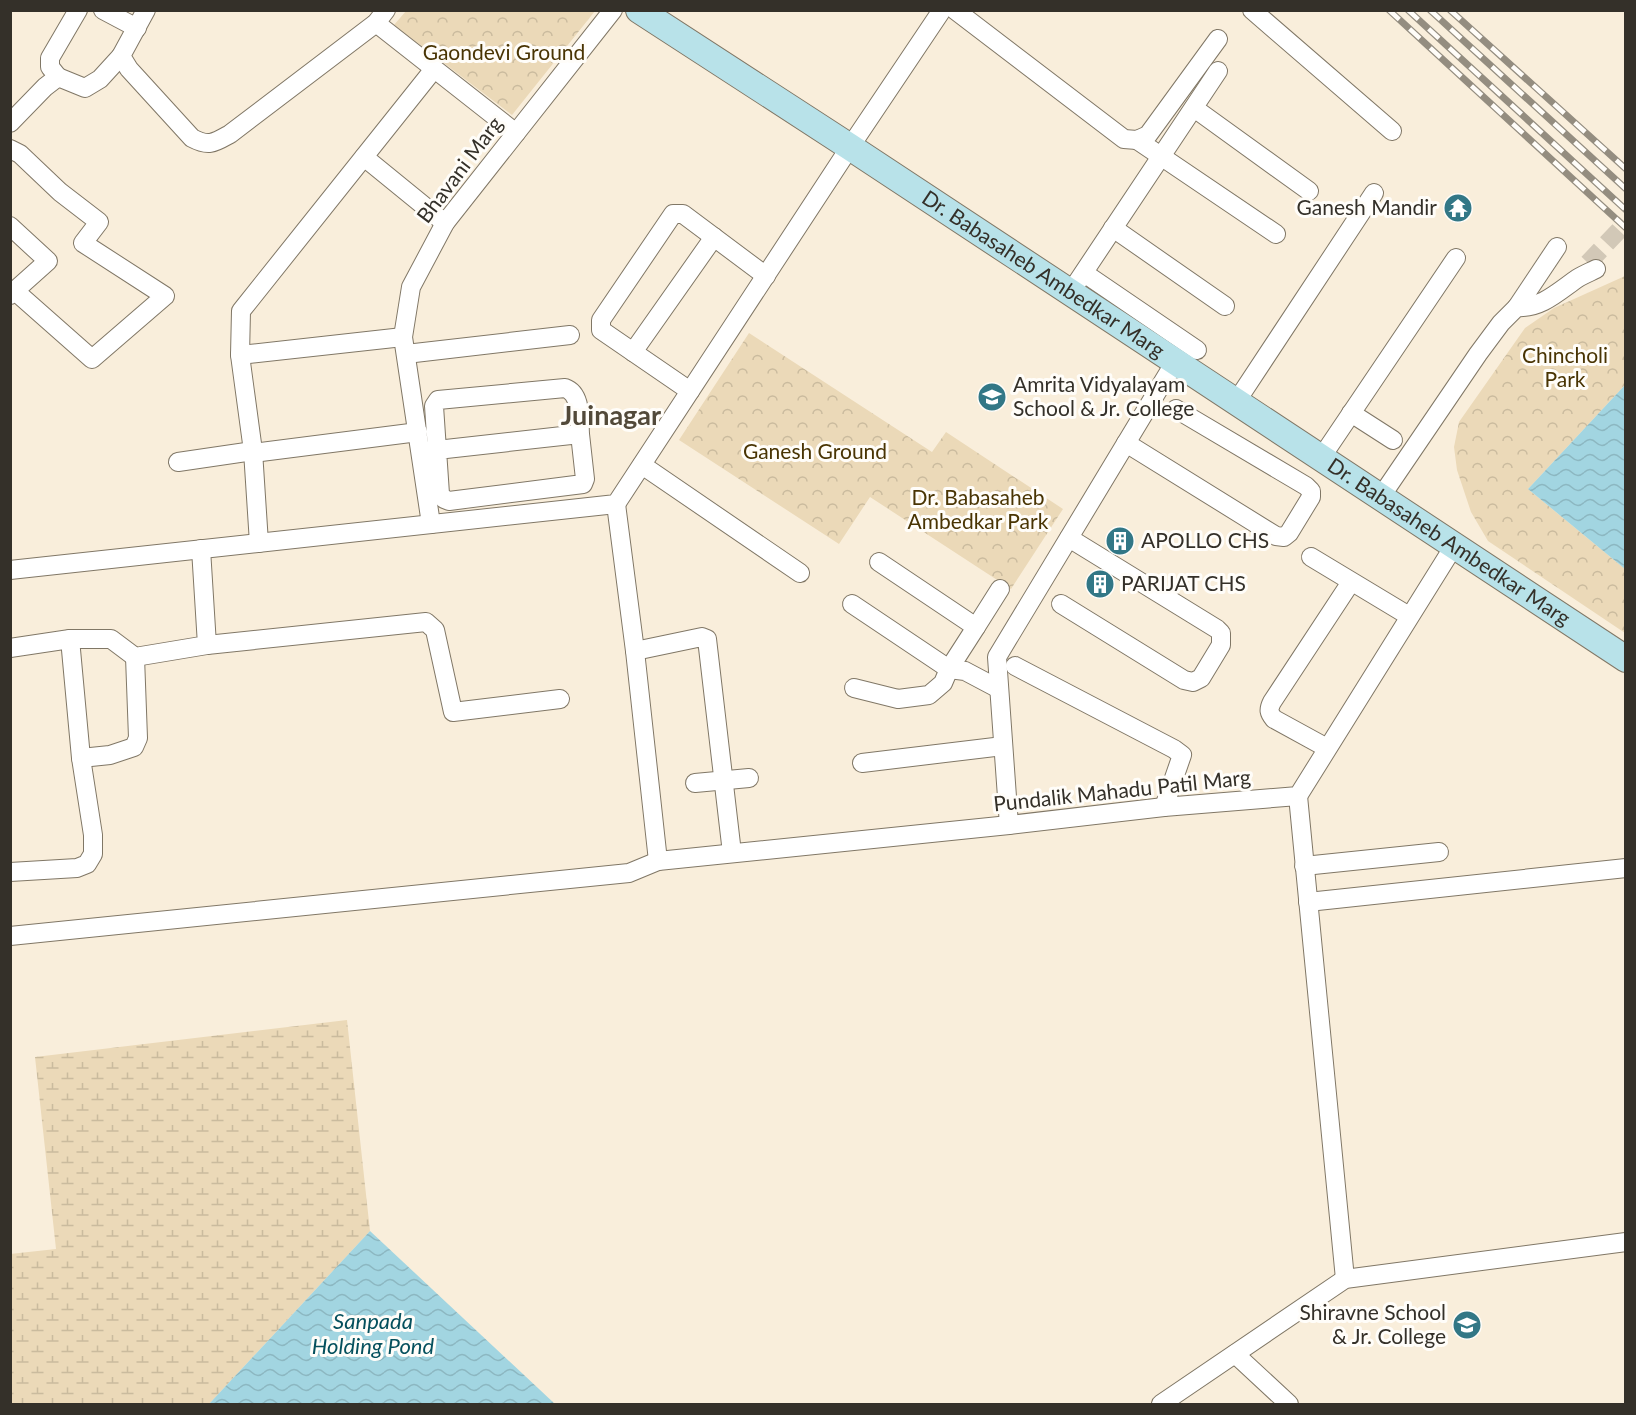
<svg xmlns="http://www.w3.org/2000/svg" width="1636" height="1415" font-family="Lato,sans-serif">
<defs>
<pattern id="forest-crowns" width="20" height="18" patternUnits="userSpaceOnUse" patternTransform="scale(1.5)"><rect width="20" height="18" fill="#ebd9b8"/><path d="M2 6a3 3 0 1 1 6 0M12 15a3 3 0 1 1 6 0" fill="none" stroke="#cabb9e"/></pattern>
<pattern id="wetland-marsh" width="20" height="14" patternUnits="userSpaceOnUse" patternTransform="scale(1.5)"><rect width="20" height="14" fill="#ebd9b8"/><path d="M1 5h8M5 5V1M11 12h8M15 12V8" fill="none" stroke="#cabb9e"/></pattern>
<pattern id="water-waves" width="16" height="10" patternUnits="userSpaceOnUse" patternTransform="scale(1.5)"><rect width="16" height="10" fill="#a2d5e1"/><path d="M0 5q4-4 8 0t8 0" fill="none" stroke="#8cb7c1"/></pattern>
</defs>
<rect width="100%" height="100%" fill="#f9eedb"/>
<g fill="url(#forest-crowns)">
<path d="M406,11V10L595,11L512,115L394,25Z"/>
<path d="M1625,276V385L1528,489L1625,569V633L1488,541L1471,512L1457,470L1454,447L1459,422L1525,328L1554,308Z"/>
<path d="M749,333L932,452L946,432L1063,509L1011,589L870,497L839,544L679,440Z"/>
</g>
<path fill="url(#wetland-marsh)" d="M347,1020L370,1231L209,1404H11L10,1254L56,1249L35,1057Z"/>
<g fill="url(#water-waves)">
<path d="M1625,385V569L1528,489Z"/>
<path d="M370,1231L555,1404H209Z"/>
</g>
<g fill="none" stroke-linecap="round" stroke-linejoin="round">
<path stroke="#d2c8b7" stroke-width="18" stroke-dasharray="18 9" stroke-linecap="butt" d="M1588,263L1626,223"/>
<g stroke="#807766" stroke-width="20">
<g id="minor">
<path d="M103,10L137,28"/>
<path d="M146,10L121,56L129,69L192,138C209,147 214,143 230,134L376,23L386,10"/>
<path d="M955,10L1124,139L1137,140L1148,135L1218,39"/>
<path d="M1252,10L1392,131"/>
<path d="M376,23L516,133"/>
<path d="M58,77L50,67V58L78,10"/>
<path d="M1194,108L1309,191"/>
<path d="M10,123L45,87L58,77L85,88L100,79L121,56"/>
<path d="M1137,140L1276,234"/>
<path d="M10,149L20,154L60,192L99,222L83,243L165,296L92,359L15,291"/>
<path d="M364,157L445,223"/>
<path d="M10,226L48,261L10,295"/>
<path d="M1113,228L1225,306"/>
<path d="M1084,273L1197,350"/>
<path d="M1070,293L1218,71"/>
<path d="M1517,307L1557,247"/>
<path d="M633,352L714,237"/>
<path d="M406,354L570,335"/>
<path d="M240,355L403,337"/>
<path d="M690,391L601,330V320L673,214H683L766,276"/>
<path d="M1236,402L1374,193"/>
<path d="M1351,413L1393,440"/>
<path d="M1126,443L1276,536L1284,537L1289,533L1311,497V491L1306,486L1176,409"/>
<path d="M421,451L437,450L580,434L585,479L583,484L449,501L444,499L440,494L434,406L438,400L565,388C582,394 579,419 580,434"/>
<path d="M253,453L418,432"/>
<path d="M1321,458L1456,258"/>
<path d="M178,462L253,451"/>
<path d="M642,465L800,573"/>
<path d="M1380,498L1478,354L1501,323L1517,307C1541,309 1559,291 1578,278C1583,275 1590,272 1596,269"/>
<path d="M616,504L635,651L658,861"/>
<path d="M431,524L403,337L411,287L445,223L613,10"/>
<path d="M259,543L253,451L240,355L241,311L434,69"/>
<path d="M1311,557L1409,616"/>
<path d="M10,570L616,504L850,147L942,10"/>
<path d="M852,604L949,669L965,671L999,689"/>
<path d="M1061,604L1184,680L1193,682L1201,678L1221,645V633L1217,629L1069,538"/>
<path d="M976,627L1000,589"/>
<path d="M207,645L426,622L435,630L453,712L560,699"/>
<path d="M10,648L70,639H111L135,657L207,645L201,549"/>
<path d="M635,651L702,637L707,639L732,853"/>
<path d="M1015,666L1174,749L1182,755L1164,807"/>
<path d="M854,688L898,699L929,695L943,683L949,669L976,627L879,562"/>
<path d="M1327,748L1274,719C1269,713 1268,710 1272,702L1351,582"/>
<path d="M81,758L110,755L134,747L138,738L135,657"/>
<path d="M862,763L1003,746"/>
<path d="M695,783L749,778"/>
<path d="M1298,796L1345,1279"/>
<path d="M1009,825L997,657L1175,362"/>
<path d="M1304,866L1439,852"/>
<path d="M10,872L77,868L87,864L93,854V835L81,758L70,639"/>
<path d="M1308,902L1626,868"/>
<path d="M10,936L629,873L658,861L1009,825L1164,807L1298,796L1454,546"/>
<path d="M1235,1354L1289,1404"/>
<path d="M1161,1404L1345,1279L1626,1242"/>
</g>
</g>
<g stroke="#807766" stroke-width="28">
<g id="secondary">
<path id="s1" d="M639,10L850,147L1626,659"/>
</g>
</g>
<use href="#minor" stroke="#fff" stroke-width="18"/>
<use href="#secondary" stroke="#b8e2e9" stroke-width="26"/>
<g stroke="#948d80" stroke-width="7">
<g id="rail">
<path d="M1389,10L1626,228"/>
<path d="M1408,10L1626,210"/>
<path d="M1430,10L1626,189"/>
<path d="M1450,10L1626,169"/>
</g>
</g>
<use href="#rail" stroke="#fffdf9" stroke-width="4.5" stroke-dasharray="14" stroke-linecap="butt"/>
</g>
<defs>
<g id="temple-disc" transform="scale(1.5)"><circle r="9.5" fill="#327786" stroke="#fffdf9"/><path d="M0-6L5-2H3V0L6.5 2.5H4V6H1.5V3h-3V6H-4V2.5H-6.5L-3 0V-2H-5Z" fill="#fff"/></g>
<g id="school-disc" transform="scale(1.5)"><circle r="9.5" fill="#327786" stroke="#fffdf9"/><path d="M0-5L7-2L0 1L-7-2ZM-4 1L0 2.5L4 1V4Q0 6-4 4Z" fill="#fff"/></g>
<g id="building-disc" transform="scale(1.5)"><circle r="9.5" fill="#327786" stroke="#fffdf9"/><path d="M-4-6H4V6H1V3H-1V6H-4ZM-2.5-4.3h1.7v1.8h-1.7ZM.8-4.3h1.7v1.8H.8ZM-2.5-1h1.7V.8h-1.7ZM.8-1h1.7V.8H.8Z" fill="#fff"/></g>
<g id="university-disc" transform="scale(1.5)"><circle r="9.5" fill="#327786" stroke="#fffdf9"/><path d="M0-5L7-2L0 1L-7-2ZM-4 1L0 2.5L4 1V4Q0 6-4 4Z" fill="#fff"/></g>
</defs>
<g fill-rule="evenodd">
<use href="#temple-disc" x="1458" y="208"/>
<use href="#school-disc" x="992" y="397"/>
<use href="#building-disc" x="1120" y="541"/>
<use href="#building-disc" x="1100" y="584"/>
<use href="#university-disc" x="1467" y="1325"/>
</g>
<g text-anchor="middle" stroke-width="6" stroke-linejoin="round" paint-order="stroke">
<g font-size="21" fill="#493403" stroke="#fffdf9">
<text x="504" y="60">Gaondevi Ground</text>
<text x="1565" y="363">Chincholi<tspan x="1565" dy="24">Park</tspan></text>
<text x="815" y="459">Ganesh Ground</text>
<text x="978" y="505">Dr. Babasaheb<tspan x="978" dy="24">Ambedkar Park</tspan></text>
</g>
<g font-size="21" fill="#343029" stroke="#fffdf9">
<text transform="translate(460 170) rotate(-53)" y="7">Bhavani Marg</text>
<text dy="7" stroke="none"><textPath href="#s1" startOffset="483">Dr. Babasaheb Ambedkar Marg</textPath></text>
<text dy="7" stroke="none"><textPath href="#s1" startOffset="969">Dr. Babasaheb Ambedkar Marg</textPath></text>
<text transform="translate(1122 791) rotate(-6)" y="7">Pundalik Mahadu Patil Marg</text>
</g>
<g font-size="21" fill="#343029" stroke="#fffdf9" text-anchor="start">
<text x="1437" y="215" text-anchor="end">Ganesh Mandir</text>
<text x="1013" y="392">Amrita Vidyalayam<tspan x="1013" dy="24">School &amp; Jr. College</tspan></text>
<text x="1141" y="548">APOLLO CHS</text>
<text x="1121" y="591">PARIJAT CHS</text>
<text x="1446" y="1320" text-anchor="end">Shiravne School<tspan x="1446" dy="24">&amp; Jr. College</tspan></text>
</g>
<g font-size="22" font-style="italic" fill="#05505d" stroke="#fffdf9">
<text x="373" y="1329">Sanpada<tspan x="373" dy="25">Holding Pond</tspan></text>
</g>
<g font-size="27" font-weight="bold" fill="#524939" stroke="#fffdf9">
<text x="611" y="425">Juinagar</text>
</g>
</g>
<rect width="1636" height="1415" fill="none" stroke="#343029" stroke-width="24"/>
</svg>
